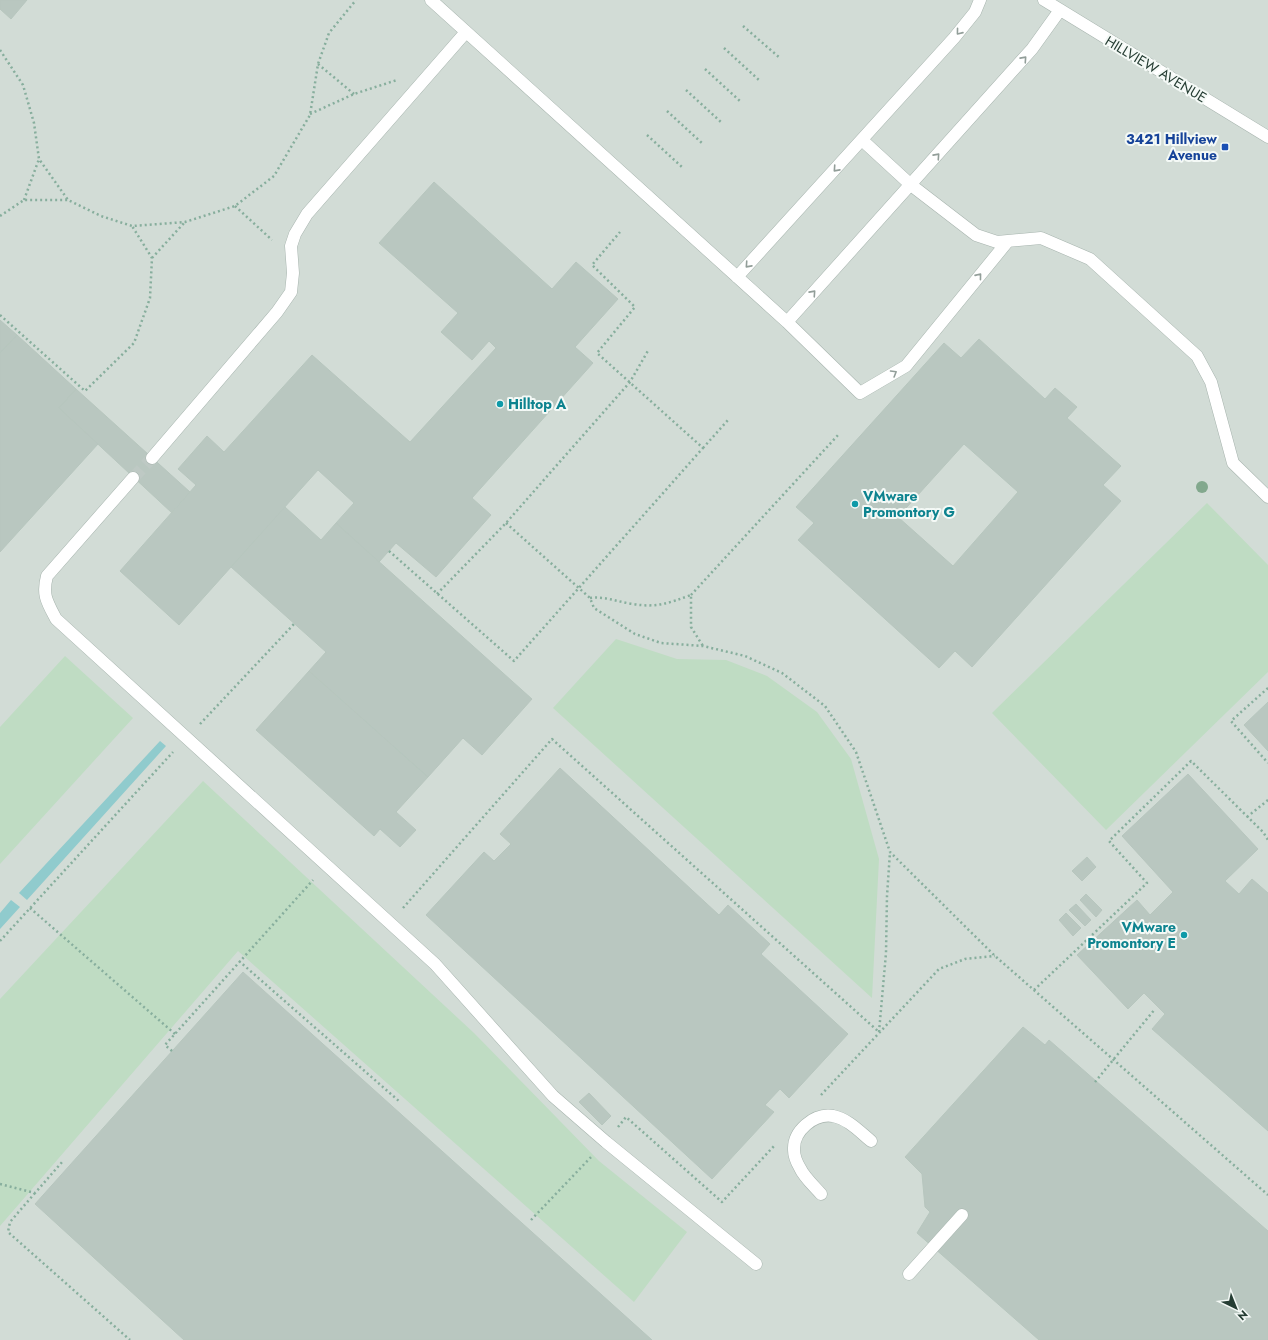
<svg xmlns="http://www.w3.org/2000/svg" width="1268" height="1340" font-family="Jost,sans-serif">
<rect width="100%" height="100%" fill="#e4ece8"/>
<!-- built -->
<path fill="#d2dcd6" d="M0 0H1268V1340H0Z"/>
<!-- green -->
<path fill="#bfdcc3" d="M1207 503 1268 565V672L1106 830 992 713Z
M616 639 677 659 726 660 767 676 817 712 851 759 879 859 872 998 553 708Z
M65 656 133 718 0 864V727Z
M203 781 474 1033 599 1161 687 1232 634 1302 238 951 0 1226V999Z"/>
<!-- water -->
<path fill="#90cbcd" d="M160 741 166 746 27 900 19 893Z
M11 900 20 907 0 929V913Z"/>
<!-- building -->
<path fill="#b9c7c0" stroke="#b7c6be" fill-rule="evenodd" d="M0 0H27L11 19 0 9Z
M434 182 552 289 576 262 618 299 575 347 593 363 472 498 491 515 436 577 396 543 379 562 336 523 354 503 318 470 179 625 120 571 196 485 178 469 207 436 224 452 312 355 410 442 496 348 489 341 472 360 441 332 458 313 379 243Z
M0 320 17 335 0 353Z
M17 335 76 389 59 408 98 444 0 552V353Z
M979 339 1045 399 1055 388 1077 407 1067 418 1121 466 1103 485 1121 501 972 667 955 651 939 668 798 540 814 523 796 507 944 343 961 358ZM964 444 1018 492 953 566 898 517Z
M76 389 190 492 172 513 59 408Z
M285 507 321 540 336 523 532 699 482 755 463 738 428 777 309 671 326 652 231 567Z
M309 671 428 777 396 812 416 830 400 847 380 829 374 836 256 730Z
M1268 702V751L1244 725Z
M560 768 719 915 728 905 770 944 761 954 848 1034 789 1098 780 1089 765 1105 774 1112 712 1179 426 915 484 852 494 861 511 844 500 834Z
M1188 774 1258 849 1225 881 1239 894 1252 879 1268 893V1131L1152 1029 1165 1014 1144 993 1128 1009 1077 955 1137 900 1150 915 1173 892 1122 836Z
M1087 857 1096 867 1082 881 1072 871Z
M1086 894 1102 910 1096 917 1080 900Z
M1076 904 1091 920 1085 926 1069 910Z
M1066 913 1081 928 1073 936 1059 920Z
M243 972 652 1340H184L35 1204Z
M1023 1027 1045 1045 1049 1040 1268 1231V1340H1039L917 1233 930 1212 925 1207 922 1174 905 1157Z
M589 1093 611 1116 602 1125 579 1102Z"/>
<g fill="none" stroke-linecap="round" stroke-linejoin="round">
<!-- minor-tunnel -->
<path stroke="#bec9c4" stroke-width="12" stroke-dasharray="12 6" stroke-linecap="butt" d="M133 478 152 458"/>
<!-- minor casing -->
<g stroke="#a7b4ae" stroke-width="13">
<path id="minor" d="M431 0 787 322 860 393 906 366 1008 241
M1044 0 1268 137
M862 140 911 185 976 235 997 242 1041 238 1090 259 1197 356 1211 382 1233 463 1268 497
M737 277 954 38 975 12 980 0
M787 322 1032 49 1060 10
M152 458 277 312 291 292 293 273 291 246 295 234 307 214 466 32
M133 478 47 576C42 595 47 602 56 619L435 964 553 1096 606 1142 756 1264
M821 1194C814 1186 804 1177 800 1168 797 1163 794 1156 794 1150 793 1131 814 1113 833 1116 848 1119 859 1131 871 1141
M909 1274 962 1215"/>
</g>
<!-- path -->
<path stroke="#87ae9d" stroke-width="2.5" stroke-dasharray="2 3" stroke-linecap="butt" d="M743 26 780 58
M724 48 760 81
M0 50 23 85 34 123 39 159 68 200 101 216 132 226 185 222 235 206 274 176 310 115 318 64 329 33 356 0
M318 64 354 94
M705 69 741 102
M686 90 722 123
M667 111 703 144
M310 114 354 94 397 80
M647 135 682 167
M24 200 39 159
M235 206 272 240
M0 216 24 200H68
M152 258 184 223
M0 315 85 391 134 343 150 298 152 258 132 226
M703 448 728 420
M506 523 590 598 594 608 635 634 661 643 703 646 745 656 782 673 825 706 856 752 890 852 995 956 1268 1195
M389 551 514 661 703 448 597 353 635 307 592 265 620 232
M437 594 506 523 630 382 649 349
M691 595 839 434
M590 598C605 596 618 602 633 604 656 608 669 603 691 595V627L703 646
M1268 688 1231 721 1268 763
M200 724 294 624
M1247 817 1268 800
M30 908 175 1034
M403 908 552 739 879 1032
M0 941 173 752
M239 961 400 1102
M1034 990 1147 883 1109 841 1191 761 1263 832 1268 840
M879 1032 886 953 887 896 890 852
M172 1051 165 1045 313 880
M1095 1082 1155 1009
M821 1095 939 969 965 959 995 956
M618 1127 626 1117 722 1202 774 1146
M0 1184 35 1193 63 1161
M35 1193 10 1222 8 1232 130 1340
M531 1220 592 1156"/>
<!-- minor -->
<use href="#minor" stroke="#fff" stroke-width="12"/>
</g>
<!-- trees -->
<circle fill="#82a88d" cx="1202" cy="487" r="6"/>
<!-- one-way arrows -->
<defs><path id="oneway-chevron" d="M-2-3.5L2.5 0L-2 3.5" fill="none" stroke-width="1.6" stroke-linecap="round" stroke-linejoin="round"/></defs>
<g stroke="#929e99">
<use href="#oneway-chevron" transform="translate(959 32) rotate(129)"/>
<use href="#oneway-chevron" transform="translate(1024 59) rotate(-48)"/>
<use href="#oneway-chevron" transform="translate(937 156) rotate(-48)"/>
<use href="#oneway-chevron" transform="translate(836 169) rotate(132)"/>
<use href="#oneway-chevron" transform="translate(748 265) rotate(132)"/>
<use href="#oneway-chevron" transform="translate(979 276) rotate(-51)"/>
<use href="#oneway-chevron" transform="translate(813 293) rotate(-48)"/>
<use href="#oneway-chevron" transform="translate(894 373) rotate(-31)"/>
</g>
<!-- markers -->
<rect fill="#1a4fb4" stroke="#f4f9f6" stroke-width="1.5" x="1221" y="143" width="8" height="8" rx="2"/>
<g fill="#0f9aa8" stroke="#f4f9f6" stroke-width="1.5">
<circle cx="500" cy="404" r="4"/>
<circle cx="855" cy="504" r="4"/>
<circle cx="1184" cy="935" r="4"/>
</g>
<g text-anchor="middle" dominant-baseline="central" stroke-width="4" stroke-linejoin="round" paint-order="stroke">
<!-- street labels -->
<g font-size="14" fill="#253d33" stroke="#f4f9f6">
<text transform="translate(1156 69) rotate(31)">HILLVIEW AVENUE</text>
</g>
<!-- transit labels -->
<g font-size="14" font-weight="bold" fill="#164399" stroke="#f4f9f6" text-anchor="end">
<text x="1217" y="139">3421 Hillview<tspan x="1217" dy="16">Avenue</tspan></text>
</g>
<!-- culture labels -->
<g font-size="14" font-weight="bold" fill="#0d838f" stroke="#f4f9f6" text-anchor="start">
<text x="508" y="404">Hilltop A</text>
<text x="863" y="496">VMware<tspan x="863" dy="16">Promontory G</tspan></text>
<text x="1176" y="927" text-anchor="end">VMware<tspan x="1176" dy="16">Promontory E</tspan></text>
</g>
</g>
<!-- north arrow -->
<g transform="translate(1236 1308) rotate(137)" stroke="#f4f9f6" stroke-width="3" paint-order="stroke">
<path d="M0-3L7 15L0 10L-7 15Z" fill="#253d33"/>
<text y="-6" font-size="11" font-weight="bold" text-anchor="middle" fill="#253d33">N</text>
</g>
</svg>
